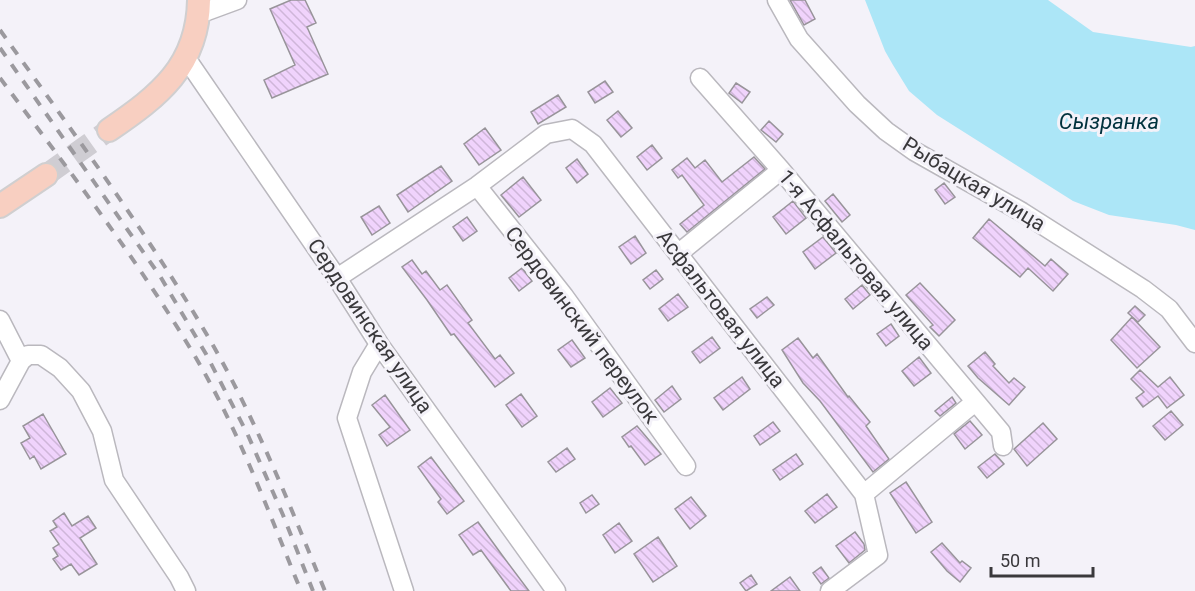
<svg xmlns="http://www.w3.org/2000/svg" width="1195" height="591" font-family="Roboto,sans-serif">
<defs>
<pattern id="building-back-hatch" width="6" height="6" patternUnits="userSpaceOnUse" patternTransform="scale(1.5)"><rect width="6" height="6" fill="#f0d3fc"/><path d="M-1 5l2 2M0 0l6 6M5-1l2 2" fill="none" stroke="#cfb6d9"/></pattern>
</defs>
<rect width="100%" height="100%" fill="#f4f2f9"/>
<!-- water -->
<path fill="#ace6f7" d="M865 0H1048L1093 32 1191 47 1195 46V230L1176 225 1109 215 1073 201 937 115 909 91 893 65 885 51Z"/>
<!-- building -->
<path fill="url(#building-back-hatch)" stroke="#98949a" stroke-width="1.5" d="M291 0H305L316 23 307 27 328 74 272 98 264 80 295 65 270 9Z
M790 0H805L815 19 804 25Z
M605 81 613 92 595 103 588 92Z
M736 83 750 92 742 103 729 93Z
M558 95 566 107 538 124 531 112Z
M618 111 632 128 621 137 607 120Z
M769 121 783 134 776 142 761 130Z
M485 128 501 150 479 165 464 144Z
M652 145 662 158 647 170 637 157Z
M754 157 765 169 687 232 680 224 704 205 682 175 678 178 672 170 687 158 695 168 705 160 722 182Z
M577 159 588 174 577 183 566 168Z
M441 166 452 181 408 212 397 195Z
M523 177 541 200 519 217 501 195Z
M944 183 955 197 945 204 935 190Z
M833 194 850 215 842 222 825 201Z
M793 201 806 218 786 234 773 217Z
M379 206 390 223 372 235 361 217Z
M467 217 477 231 463 241 453 227Z
M989 219 1045 266 1051 259 1068 274 1053 291 1028 268 1020 277 973 238Z
M635 236 646 253 631 264 619 247Z
M823 237 836 253 815 269 803 252Z
M412 260 422 274 426 271 440 290 447 285 472 320 468 323 495 359 500 355 514 373 495 387 454 334 451 335 427 300 402 267Z
M522 268 532 281 519 291 509 278Z
M656 270 663 279 650 289 643 280Z
M920 283 955 320 939 336 930 327 933 325 906 295Z
M862 285 870 295 853 309 845 299Z
M678 294 688 307 668 321 659 309Z
M767 297 774 305 757 318 750 309Z
M1135 306 1145 315 1138 322 1128 313Z
M1132 317 1160 347 1137 368 1111 340Z
M891 324 899 336 886 346 877 334Z
M712 337 720 348 700 363 692 352Z
M798 338 813 358 817 354 848 397 849 396 870 422 866 426 889 459 873 472 820 401 803 383 782 350Z
M572 340 585 358 571 367 558 350Z
M985 352 995 364 993 366 1009 383 1014 378 1025 387 1009 405 978 378 968 366Z
M919 357 931 373 914 386 902 371Z
M1140 370 1158 387 1170 377 1184 395 1167 408 1158 396 1143 407 1136 398 1144 392 1131 379Z
M742 377 750 389 723 410 714 398Z
M672 386 681 399 664 412 655 400Z
M610 388 622 403 603 417 592 402Z
M521 394 537 416 522 427 506 405Z
M385 395 410 430 387 446 379 435 390 427 372 405Z
M952 397 956 403 940 416 935 411Z
M1171 411 1183 425 1165 440 1153 426Z
M43 414 66 454 41 469 34 456 30 459 21 443 30 438 23 426Z
M970 421 982 435 965 449 954 434Z
M773 422 780 431 760 445 754 436Z
M1043 423 1057 439 1027 466 1014 449Z
M637 426 661 454 645 465 631 446 629 447 622 437Z
M567 448 575 459 556 472 548 462Z
M796 454 803 464 780 480 773 470Z
M995 454 1004 464 987 478 978 467Z
M431 457 464 501 447 514 438 502 441 499 418 467Z
M906 482 932 522 916 533 890 493Z
M827 494 837 507 815 523 805 511Z
M592 495 599 504 586 513 580 503Z
M691 497 706 516 690 529 675 509Z
M64 513 72 526 88 516 96 528 80 538 97 564 79 575 71 564 61 570 53 559 58 556 53 548 59 544 50 531 57 527 53 521Z
M478 522 502 555 529 591H511L481 550 473 555 459 535Z
M619 523 632 541 615 553 603 535Z
M855 532 864 544 865 550 849 563 836 546Z
M658 537 677 566 653 582 634 554Z
M942 543 960 563 962 561 971 568 960 582 947 571 931 552Z
M821 567 829 578 821 584 813 573Z
M751 575 757 584 746 591 740 583Z
M790 577 800 591H771Z"/>
<g fill="none" stroke-linecap="round" stroke-linejoin="round">
<!-- major-tunnel -->
<path stroke="#cfcdd3" stroke-width="22" stroke-dasharray="22 11" stroke-linecap="butt" d="M46 175 109 130"/>
<!-- minor casing -->
<g stroke="#bab8be" stroke-width="21">
<path id="minor" d="M777 0 799 39 857 104 886 131 914 151 1022 212 1143 289 1169 309 1195 343
M199 14 237 0
M186 58 337 278 379 344 556 591
M700 78 781 170 1001 432 1003 446
M477 186 564 296 686 466
M679 253 781 170
M337 278 477 186 546 134 572 129 593 144 864 494 878 555 830 591
M0 320 21 361
M379 344 362 372 347 418 404 591
M0 400 21 361 28 355H41L60 368 81 391 102 431 114 480 179 577 186 591
M864 494 975 402"/>
</g>
<!-- major casing -->
<g stroke="#d0cfd0" stroke-width="26">
<path id="major" d="M109 130C159 96 198 66 199 0
M0 206 46 175"/>
</g>
<!-- minor -->
<use href="#minor" stroke="#fff" stroke-width="18"/>
<!-- major -->
<use href="#major" stroke="#f8cfc1" stroke-width="22"/>
<!-- rail -->
<path stroke="#9b999e" stroke-width="4" stroke-dasharray="10 10" stroke-linecap="butt" d="M0 30C74 134 150 236 214 347 258 425 291 508 325 591
M0 48 160 276 206 354 247 433 283 515 313 591
M0 78C68 169 138 260 196 358 239 431 269 513 301 591"/>
</g>
<g text-anchor="middle" dominant-baseline="central" stroke-width="6" stroke-linejoin="round" paint-order="stroke">
<!-- street labels -->
<g font-size="21" fill="#3a393c" stroke="#f4f2f9">
<text transform="translate(974 184) rotate(31)">Рыбацкая улица</text>
<text transform="translate(856 260) rotate(50)">1-я Асфальтовая улица</text>
<text transform="translate(721 309) rotate(52)">Асфальтовая улица</text>
<text transform="translate(582 325) rotate(53)">Сердовинский переулок</text>
<text transform="translate(370 326) rotate(56)">Сердовинская улица</text>
</g>
<!-- water labels -->
<g font-size="22" font-style="italic" fill="#00313d" stroke="#f4f2f9">
<text x="1109" y="121">Сызранка</text>
</g>
</g>
<!-- scale -->
<path d="M991 567v9h102v-9" fill="none" stroke="#3a393c" stroke-width="3"/>
<text x="1000" y="567" font-size="18" fill="#3a393c" stroke="#f4f2f9" stroke-width="4.5" paint-order="stroke">50 m</text>
</svg>
